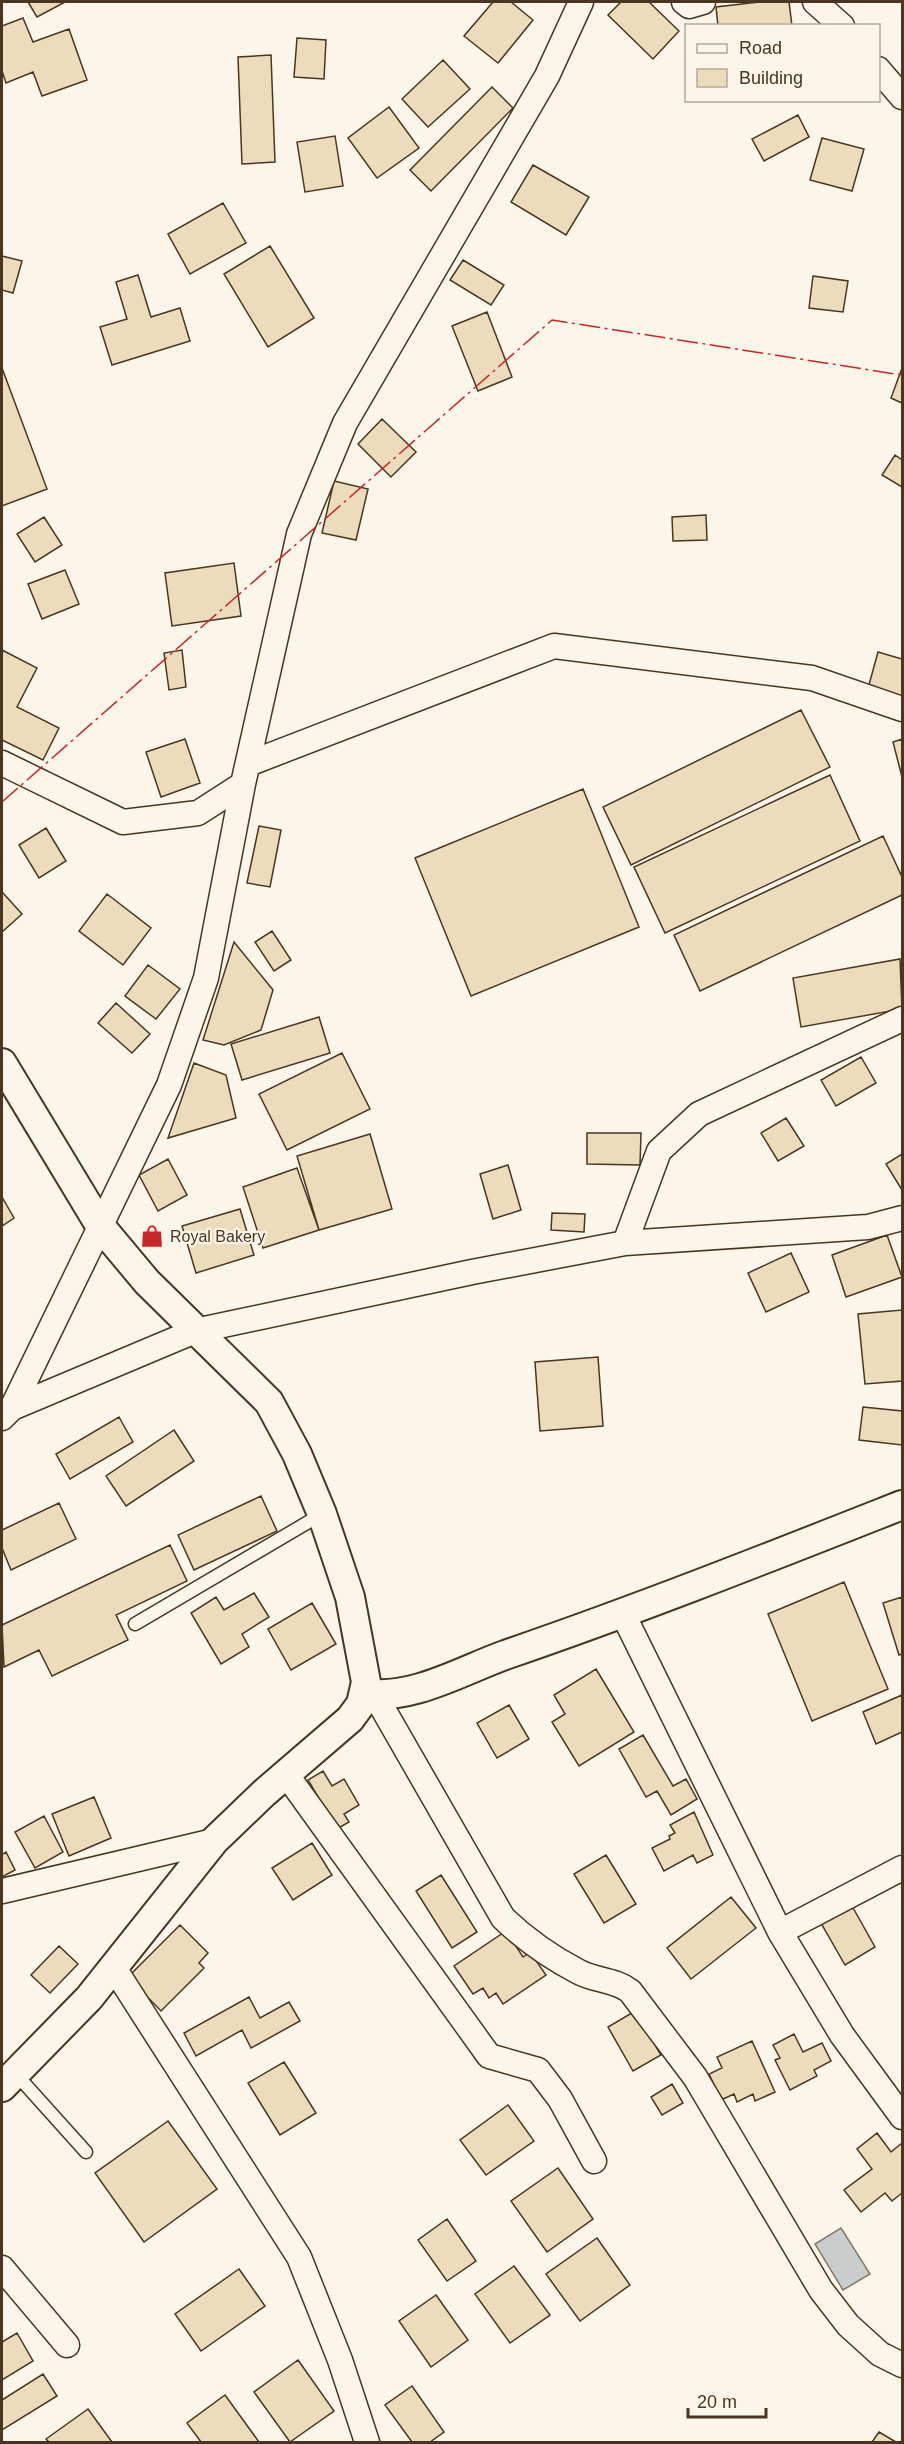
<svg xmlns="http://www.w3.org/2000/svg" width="904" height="2444" font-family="Arial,sans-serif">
<rect width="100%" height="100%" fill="#fbf6e9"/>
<!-- water -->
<path fill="#c9cecd" stroke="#887966" stroke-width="1.5" d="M841 2228 870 2274 843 2290 815 2244Z"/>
<!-- building -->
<path fill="#ecdcbc" stroke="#4a3520" stroke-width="1.5" d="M28 2H65L37 17Z
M493 2H511L533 20 498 63 464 36Z
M621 2H649L679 31 653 59 608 15Z
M759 2H789L792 26H718L716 7Z
M23 18 33 42 69 29 87 80 42 96 33 72 6 83 2 71V26Z
M297 38 326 40 324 79 294 77Z
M271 55 275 162 242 164 238 57Z
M443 60 470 89 428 127 402 99Z
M492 87 513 108 431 191 410 170Z
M389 107 419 148 377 178 348 138Z
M798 115 809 137 764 161 752 139Z
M335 136 343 186 305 192 297 142Z
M822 138 864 149 852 191 810 180Z
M533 165 589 197 566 235 511 202Z
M223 203 246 243 190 274 168 234Z
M270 246 314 318 268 347 224 274Z
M2 256 22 261 13 293 2 290Z
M463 260 504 285 491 305 450 280Z
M138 275 151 317 180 308 190 341 112 365 100 327 127 319 116 282Z
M813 276 848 281 843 312 809 308Z
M487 312 512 377 478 391 452 326Z
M2 368 47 489 2 506Z
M902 368V403L891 398Z
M382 419 416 452 391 477 358 444Z
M895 455 902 460V487L882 475Z
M334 481 368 489 356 540 322 533Z
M706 515 707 540 673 541 672 517Z
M44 517 62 545 35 562 17 534Z
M234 563 241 616 172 626 165 573Z
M65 570 79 604 42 619 28 584Z
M2 650 37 668 17 707 59 728 43 760 2 740Z
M182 650 186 687 169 690 164 653Z
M878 652 902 659V702L867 692Z
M801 710 830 767 631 865 603 807Z
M185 739 200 783 161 797 146 752Z
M902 739V777L893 742Z
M830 775 860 841 665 933 634 867Z
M583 789 639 927 471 996 415 858Z
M259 826 281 830 270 887 247 883Z
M46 828 66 861 39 878 19 845Z
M883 836 902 877V895L700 991 674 935Z
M3 893 22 914 2 932V894Z
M107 894 151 928 123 965 79 931Z
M272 931 291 960 274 971 255 942Z
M234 942 273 990 261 1030 224 1045 203 1040Z
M900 959 902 1009 801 1027 793 978Z
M148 965 180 989 156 1019 125 996Z
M116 1003 150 1034 132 1053 98 1023Z
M319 1017 330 1053 242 1080 231 1044Z
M342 1053 370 1109 287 1150 259 1094Z
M861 1057 876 1083 836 1106 821 1080Z
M194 1063 226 1075 236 1118 168 1138Z
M786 1118 804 1146 778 1161 761 1133Z
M587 1133H641L640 1165 587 1164Z
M370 1134 392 1209 319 1230 297 1156Z
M902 1154V1190L886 1164Z
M168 1159 187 1195 158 1211 139 1175Z
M508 1165 521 1210 493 1219 480 1174Z
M297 1168 319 1230 263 1248 243 1187Z
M2 1197 14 1218 2 1226Z
M240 1209 254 1255 196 1273 182 1226Z
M552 1213 585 1214 584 1232 551 1230Z
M887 1235 902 1277 846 1297 832 1255Z
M791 1253 809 1292 766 1312 748 1273Z
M902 1310V1381L865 1384 858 1314Z
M598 1357 603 1426 540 1431 535 1362Z
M863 1407 902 1411V1445L859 1440Z
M119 1417 133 1442 70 1479 56 1454Z
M174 1430 194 1461 126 1506 106 1476Z
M261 1496 277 1531 194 1570 178 1535Z
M59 1503 76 1539 11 1570 2 1548V1530Z
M170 1545 187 1581 116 1615 128 1640 52 1676 39 1650 4 1667 2 1625Z
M844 1582 888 1689 812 1721 768 1614Z
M254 1593 269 1617 242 1634 249 1647 221 1664 191 1613 216 1597 224 1610Z
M902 1597V1654L899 1655 883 1603Z
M312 1603 336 1644 291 1670 268 1629Z
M596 1669 634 1732 579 1766 552 1722 565 1714 554 1695Z
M902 1695V1732L876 1744 863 1712Z
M509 1705 529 1739 497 1758 477 1723Z
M643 1735 673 1786 686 1779 697 1799 671 1815 657 1791 646 1797 619 1749Z
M323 1771 332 1786 344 1779 359 1805 344 1814 349 1822 337 1829 308 1780Z
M94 1797 111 1838 69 1856 52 1814Z
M694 1812 713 1855 697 1863 693 1855 664 1871 652 1848 670 1839 669 1836 675 1833 670 1825Z
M44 1816 63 1852 35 1868 15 1832Z
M312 1843 332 1875 293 1900 272 1868Z
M6 1852 15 1870 2 1877V1855Z
M606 1855 636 1904 604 1923 574 1874Z
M441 1875 477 1932 452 1948 416 1891Z
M731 1897 756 1928 691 1979 667 1948Z
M852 1906 875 1947 845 1965 821 1923Z
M180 1925 208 1953 199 1963 204 1968 161 2011 128 1977Z
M506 1931 523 1957 530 1952 546 1975 503 2004 496 1993 489 1998 483 1988 473 1994 454 1966Z
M59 1946 78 1964 50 1993 31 1975Z
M249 1997 260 2018 289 2002 300 2021 251 2048 242 2030 196 2056 184 2033Z
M635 2011 661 2055 633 2071 608 2027Z
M794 2034 803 2052 822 2043 831 2061 814 2070 817 2076 790 2090 775 2060 780 2058 773 2045Z
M752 2041 775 2092 755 2101 753 2094 737 2102 734 2094 721 2100 709 2074 722 2068 717 2057Z
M284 2062 316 2113 280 2135 248 2083Z
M672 2084 683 2103 662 2115 651 2097Z
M508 2105 534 2141 486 2175 460 2140Z
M168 2121 217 2189 144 2242 95 2173Z
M877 2133 891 2152 902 2143V2193L892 2201 885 2193 861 2212 844 2190 872 2169 857 2149Z
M558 2168 593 2219 547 2252 511 2201Z
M447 2219 476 2261 447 2281 418 2240Z
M597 2238 630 2285 580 2321 546 2274Z
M514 2266 550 2315 510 2343 475 2294Z
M239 2269 265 2306 201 2351 175 2314Z
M436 2295 468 2340 431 2367 399 2321Z
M17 2333 33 2361 2 2380V2342Z
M298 2360 334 2411 290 2442 254 2392Z
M43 2374 57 2396 2 2430V2400Z
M412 2386 444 2432 430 2442H412L385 2405Z
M225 2395 259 2442H201L187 2423Z
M88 2409 112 2442H49L46 2439Z
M879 2432 896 2442H872Z"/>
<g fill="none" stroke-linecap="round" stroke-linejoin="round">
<!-- service casing -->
<g stroke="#4a3520" stroke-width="15">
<path id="service" d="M135 1624 322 1514
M15 2073 86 2152"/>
</g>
<!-- minor casing -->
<g stroke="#4a3520" stroke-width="27">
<path id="minor" d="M684 2 689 6 703 2
M815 2 842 26
M878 69 902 97
M2 763 123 822 198 813 243 784 299 534 345 423 547 76 581 2
M248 764 554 646 812 678 902 709
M625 1243 659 1151 699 1114 902 1019
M12 1408 169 1085 206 978 243 784
M2 1418 12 1408 195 1331 472 1272 625 1243 868 1227 902 1218
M623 1614 780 1932 842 2035 902 2117
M375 1695 503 1918C525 1939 552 1958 579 1972 596 1981 614 1979 630 1991L695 2077 821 2290 848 2325 880 2354 902 2365
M286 1774 489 2056 538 2070 560 2099 594 2161
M2 1891 214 1841
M780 1932 902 1868
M114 1968 299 2257 340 2360 367 2442
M2 2268 67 2345"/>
</g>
<!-- tertiary casing -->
<g stroke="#4a3520" stroke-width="32">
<path id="tertiary" d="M2 1063 101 1227 147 1282 269 1402 297 1454 322 1514 350 1597 366 1682 361 1704 350 1719 264 1793 214 1841 89 1998 2 2087
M365 1693C411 1701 463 1670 505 1655 639 1609 770 1557 902 1505"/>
</g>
<!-- service -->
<use href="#service" stroke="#fbf6e9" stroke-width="12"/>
<!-- minor -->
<use href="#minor" stroke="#fbf6e9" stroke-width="24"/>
<!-- tertiary -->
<use href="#tertiary" stroke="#fbf6e9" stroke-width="28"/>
<!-- power -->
<path stroke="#c62828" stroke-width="1.5" stroke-dasharray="21 4.5 3 4.5" stroke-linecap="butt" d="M2 802 552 320 902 375"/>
</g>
<!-- icons -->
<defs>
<g id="shop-bare" transform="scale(1.8)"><path d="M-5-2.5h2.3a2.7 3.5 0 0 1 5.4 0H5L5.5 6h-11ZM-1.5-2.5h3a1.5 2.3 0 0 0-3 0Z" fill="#c62828" stroke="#fbf6e9" stroke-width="2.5" paint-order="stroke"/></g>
</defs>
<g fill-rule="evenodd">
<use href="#shop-bare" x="152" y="1236"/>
</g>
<g text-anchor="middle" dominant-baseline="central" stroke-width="4.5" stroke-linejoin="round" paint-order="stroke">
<!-- poi labels -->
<g font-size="16" fill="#4a3520" stroke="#fbf6e9" text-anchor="start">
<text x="170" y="1236">Royal Bakery</text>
</g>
</g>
<!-- border -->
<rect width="904" height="2444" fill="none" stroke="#4a3520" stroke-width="6"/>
<!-- legend -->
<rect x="685" y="24" width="195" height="78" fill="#fbf6e9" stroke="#b4a999" stroke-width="1.5"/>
<rect x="697" y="44" width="30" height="9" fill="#fbf6e9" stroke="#b4a999" stroke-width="1.5"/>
<text x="739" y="54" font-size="18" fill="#4a3520">Road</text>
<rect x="697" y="69" width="30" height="18" fill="#ecdcbc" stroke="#b4a999" stroke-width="1.5"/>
<text x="739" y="84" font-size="18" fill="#4a3520">Building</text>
<!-- scale -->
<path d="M688 2408v9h78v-9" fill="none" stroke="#4a3520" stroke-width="3"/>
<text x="697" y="2408" font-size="18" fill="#4a3520" stroke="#fbf6e9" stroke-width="4.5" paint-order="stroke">20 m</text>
</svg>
